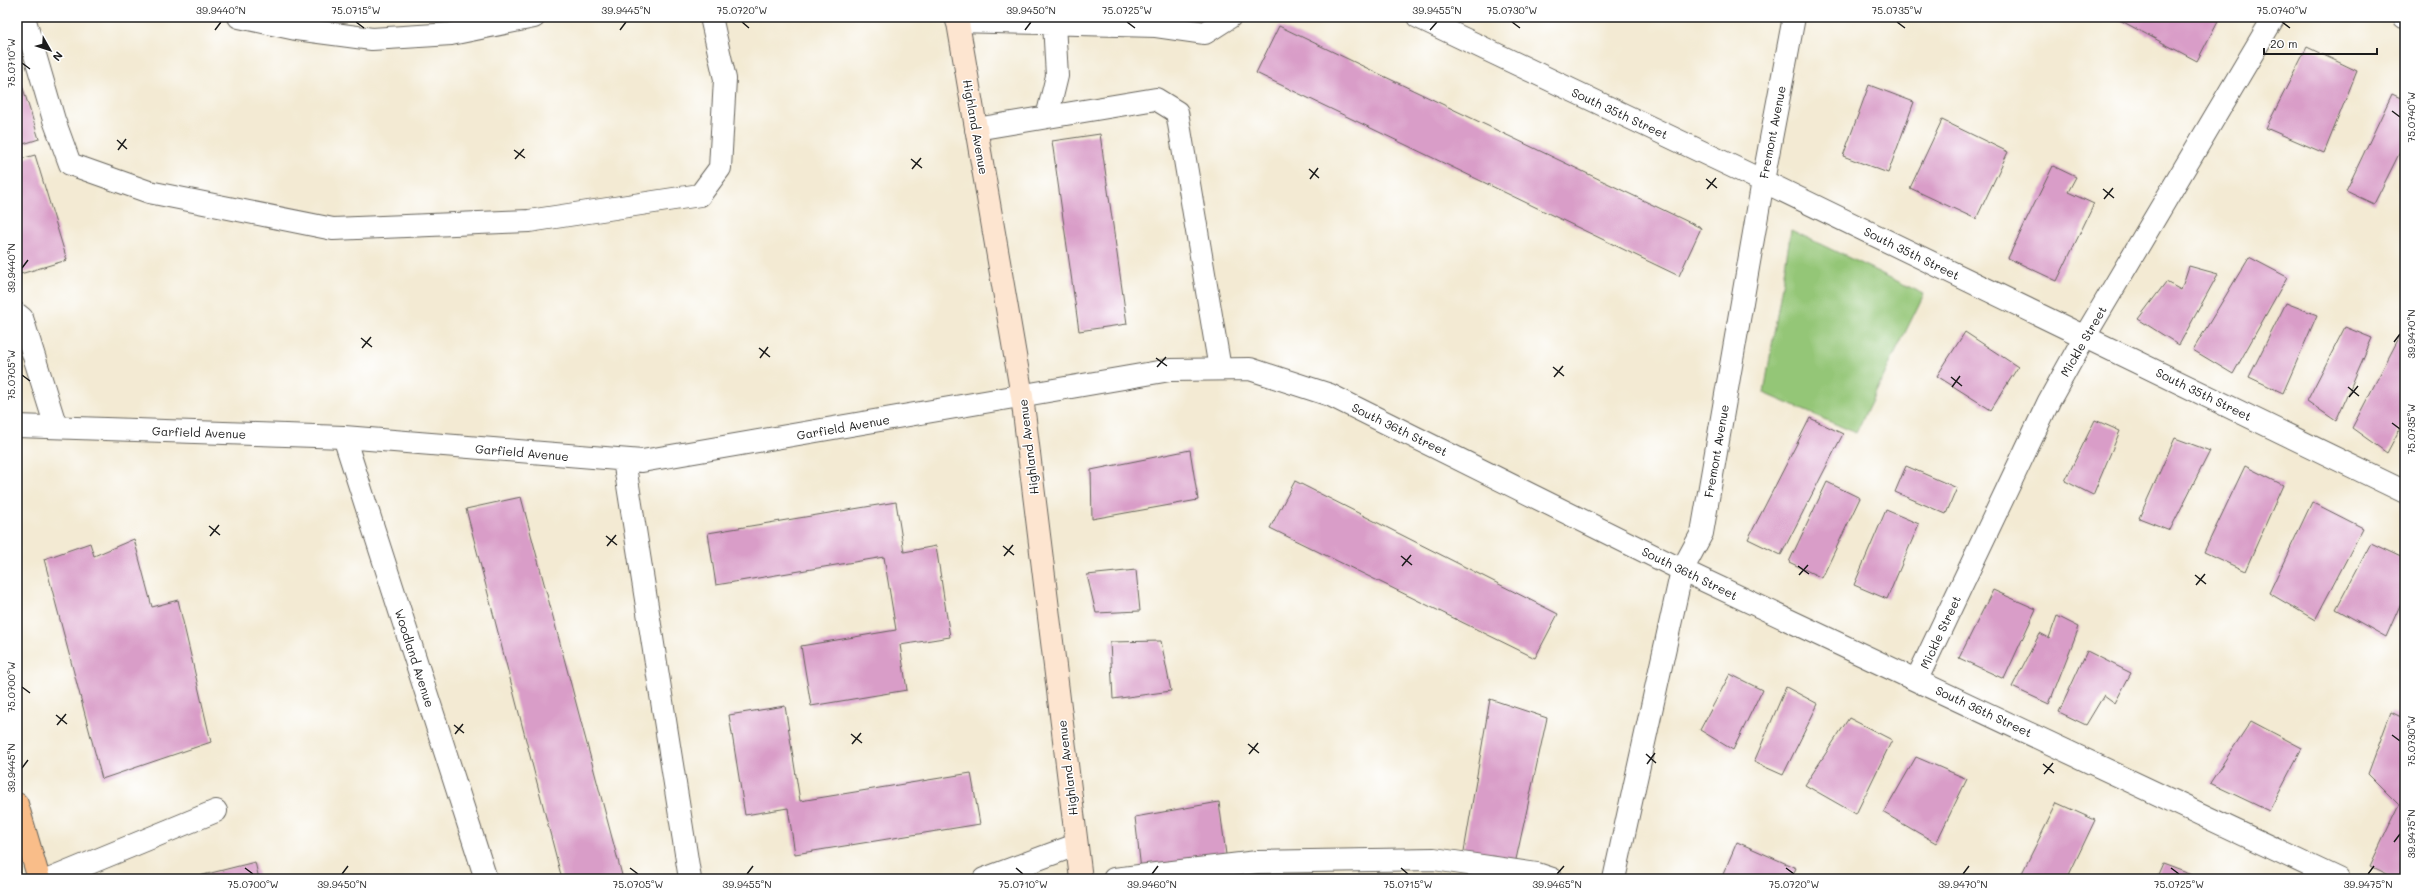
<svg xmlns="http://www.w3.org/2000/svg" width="2422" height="896" font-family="Mali,sans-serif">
<rect width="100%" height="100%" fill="#fff"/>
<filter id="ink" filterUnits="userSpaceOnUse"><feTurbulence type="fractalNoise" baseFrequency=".025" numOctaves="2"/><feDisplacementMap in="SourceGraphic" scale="8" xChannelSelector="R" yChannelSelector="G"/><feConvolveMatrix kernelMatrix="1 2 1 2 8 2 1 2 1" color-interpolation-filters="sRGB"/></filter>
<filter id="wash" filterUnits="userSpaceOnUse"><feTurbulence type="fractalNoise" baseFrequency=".012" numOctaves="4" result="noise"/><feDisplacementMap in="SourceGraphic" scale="16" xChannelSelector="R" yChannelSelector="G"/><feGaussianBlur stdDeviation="0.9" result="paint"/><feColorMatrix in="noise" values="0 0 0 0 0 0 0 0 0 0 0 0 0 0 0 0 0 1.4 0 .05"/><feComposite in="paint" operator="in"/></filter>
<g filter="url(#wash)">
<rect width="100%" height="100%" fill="#f3ead3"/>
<!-- green -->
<path fill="#94c677" stroke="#58714a" d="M1791 230 1924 294 1856 433 1764 393Z"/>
<g id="blocks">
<!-- building -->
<path fill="#d99dc8" d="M2114 17H2220L2197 61Z
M1279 26 1701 228 1679 276 1256 73Z
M2307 47 2357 71 2324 153 2266 128Z
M17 69 39 139 17 146Z
M1869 85 1914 102 1888 173 1843 156Z
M2392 94 2405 100V142L2374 204 2346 191Z
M1942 120 2008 152 1976 219 1910 188Z
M1100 134 1127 324 1079 331 1052 141Z
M35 155 67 260 17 275V160Z
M2053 166 2076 177 2068 192 2094 204 2057 281 2008 258Z
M2249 257 2287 277 2233 374 2193 350Z
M2189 266 2218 274 2179 345 2138 319 2166 282 2181 290Z
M2286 303 2317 315 2283 393 2249 377Z
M2345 327 2372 338 2336 421 2307 401Z
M1965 332 2018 367 1991 410 1937 376Z
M2401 334 2405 335V419L2387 453 2352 428Z
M1810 418 1843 434 1781 555 1748 539Z
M2095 420 2120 431 2093 495 2065 481Z
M2175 438 2210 451 2170 530 2139 518Z
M1190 450 1198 500 1092 519 1091 470Z
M1906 466 1957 488 1946 514 1895 492Z
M2245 466 2283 485 2245 571 2204 552Z
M1295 481 1558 614 1535 658 1270 528Z
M1827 482 1860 498 1822 578 1789 562Z
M521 497 623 879H562L466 509Z
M896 502 904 552 936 546 950 637 900 645 907 690 811 706 801 646 896 630 884 557 716 585 708 533Z
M2312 502 2363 528 2315 620 2269 593Z
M1886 510 1919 524 1887 599 1854 585Z
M134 539 152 607 178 600 211 742 102 779 44 559 90 543 94 556Z
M2371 543 2405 559V594L2386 637 2336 609Z
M1136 570 1140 611 1096 613 1087 575Z
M1993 590 2036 609 2004 679 1959 658Z
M2057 616 2079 627 2049 704 2012 687 2040 633 2049 638Z
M1161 641 1171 691 1113 699 1110 642Z
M2087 651 2131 673 2115 703 2104 695 2086 725 2059 712Z
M1730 674 1762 690 1733 750 1700 730Z
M1786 687 1818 704 1783 775 1754 762Z
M1490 699 1547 718 1515 864 1463 857Z
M785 706 800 801 971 773 980 824 795 854 788 808 745 815 729 715Z
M2391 712 2405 719V879H2396L2370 866 2399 805 2368 774Z
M1849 718 1892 740 1856 814 1805 785Z
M2251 721 2302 748 2269 811 2210 783Z
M1916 757 1967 779 1936 843 1884 813Z
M1219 802 1227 862 1141 870 1135 817Z
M2057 803 2095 820 2067 879H2019Z
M1737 842 1796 868 1791 879H1721Z
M255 862 259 879H191V878Z
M2163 863 2195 875 2193 879H2156Z"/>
</g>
</g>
<g filter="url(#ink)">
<use href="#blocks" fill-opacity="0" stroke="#67645c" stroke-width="1"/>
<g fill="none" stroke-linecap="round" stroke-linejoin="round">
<!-- lane casing -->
<g stroke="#67645c" stroke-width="24">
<path id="lane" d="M24 17 54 120 70 164 149 192 333 229 529 221 700 195 720 168 725 79 711 17
M957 21 1156 26 1205 33 1230 17
M1047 117 1057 76 1054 23
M976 129 1156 99 1177 112 1220 369
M17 314 22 318 56 427
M51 879 216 811
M1114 879 1257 862 1434 859 1537 874 1552 879"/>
</g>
<!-- street casing -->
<g stroke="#67645c" stroke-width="24">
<path id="street" d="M239 17 296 29 372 39 451 34 534 17
M1418 17 1763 181 2405 492
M2404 17H2405
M17 426 344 437 642 461 1170 370 1250 369 1330 395 1682 570 2338 879
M344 437 486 879
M624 460 690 879
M1917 679 2049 401 2085 336 2274 17
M984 879 1076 845
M1614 879 1682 570 1702 533 1763 181 1794 17"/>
</g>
<!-- secondary casing -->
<g stroke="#67645c" stroke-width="24">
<path id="secondary" d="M957 17 1022 396 1081 879"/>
</g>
<!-- highway casing -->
<g stroke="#67645c" stroke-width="24">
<path id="highway" d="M17 804 39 879"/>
</g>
<!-- lane -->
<use href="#lane" stroke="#fff" stroke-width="22"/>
<!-- street -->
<use href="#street" stroke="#fff" stroke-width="22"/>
<!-- secondary -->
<use href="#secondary" stroke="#fde5d0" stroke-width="22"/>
<!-- highway -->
<use href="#highway" stroke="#f9bd89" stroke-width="22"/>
</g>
</g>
<!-- ticks -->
<path fill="none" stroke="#1c1c1c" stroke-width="1.5" d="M356 22 364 28M742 22 749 28M1127 22 1135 28M1512 22 1520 28M1897 22 1905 28M2282 22 2290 28M215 30 221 22M620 30 626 22M1025 30 1031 22M1430 30 1437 22M22 63 30 69M2392 111 2400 117M117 140 127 149M118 150 126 139M514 150 525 158M515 159 524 149M911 159 922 168M912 169 921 158M1309 169 1319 178M1310 179 1318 168M1706 179 1717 188M1707 189 1716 178M2103 189 2114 198M2104 199 2113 188M22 268 28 260M361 338 372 347M2394 342 2400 334M362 348 371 337M759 348 770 357M760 358 768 347M1156 358 1167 366M1157 367 1166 357M1553 367 1564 376M22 375 30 381M1554 377 1563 366M1951 377 1962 386M1952 387 1960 376M2348 387 2359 396M2349 397 2358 386M2392 423 2400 429M209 526 220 535M210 536 219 525M606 536 617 545M607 546 616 535M1003 546 1014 555M1004 556 1013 545M1401 556 1412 565M1402 566 1411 555M1798 566 1809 574M1799 575 1808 565M2195 575 2206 584M2196 585 2205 574M22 687 30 693M56 715 67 724M57 725 66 714M454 725 464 733M455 734 463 724M851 734 862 743M2392 735 2400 741M852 744 861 733M1248 744 1259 753M1249 754 1258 743M1646 754 1656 763M1647 764 1655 753M2043 764 2054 773M22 768 28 760M2044 774 2053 763M2394 842 2400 834M245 868 253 874M630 868 638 874M1016 868 1023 874M1401 868 1408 874M1786 868 1794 874M2171 868 2179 874M342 874 348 866M747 874 753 866M1152 874 1158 866M1557 874 1564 866M1963 874 1969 866M2368 874 2374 866"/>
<g text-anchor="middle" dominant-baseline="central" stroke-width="3" stroke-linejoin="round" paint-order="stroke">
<!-- street labels -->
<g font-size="12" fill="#1c1c1c" stroke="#fff">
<text transform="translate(1620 113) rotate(25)">South 35th Street</text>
<text transform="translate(976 127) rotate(80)">Highland Avenue</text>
<text transform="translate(1772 132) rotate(-79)">Fremont Avenue</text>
<text transform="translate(1912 253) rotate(26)">South 35th Street</text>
<text transform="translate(2083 341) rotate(-60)">Mickle Street</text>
<text transform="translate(2204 394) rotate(26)">South 35th Street</text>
<text transform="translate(843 427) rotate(-10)">Garfield Avenue</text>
<text transform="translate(1400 429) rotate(26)">South 36th Street</text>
<text transform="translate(199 432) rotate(2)">Garfield Avenue</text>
<text transform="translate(1028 447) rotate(-97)">Highland Avenue</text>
<text transform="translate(1716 451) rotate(-80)">Fremont Avenue</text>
<text transform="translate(522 452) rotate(5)">Garfield Avenue</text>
<text transform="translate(1690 573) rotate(26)">South 36th Street</text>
<text transform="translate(1940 632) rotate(-65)">Mickle Street</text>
<text transform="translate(415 658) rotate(72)">Woodland Avenue</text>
<text transform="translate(1984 711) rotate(25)">South 36th Street</text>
<text transform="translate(1067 768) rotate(-97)">Highland Avenue</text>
</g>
</g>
<!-- margin -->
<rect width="2422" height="896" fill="none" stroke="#fff" stroke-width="44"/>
<!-- north arrow -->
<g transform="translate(50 50) rotate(129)" stroke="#ffffff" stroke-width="3" paint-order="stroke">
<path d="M0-3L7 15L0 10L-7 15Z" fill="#1c1c1c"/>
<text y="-6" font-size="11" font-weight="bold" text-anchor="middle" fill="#1c1c1c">N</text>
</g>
<!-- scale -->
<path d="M2264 48v6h113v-6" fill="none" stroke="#1c1c1c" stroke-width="2"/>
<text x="2270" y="48" font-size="12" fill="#1c1c1c" stroke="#ffffff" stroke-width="3" paint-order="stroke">20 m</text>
<rect x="22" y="22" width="2378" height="852" fill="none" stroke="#1c1c1c" stroke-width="1.5"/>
<g font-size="10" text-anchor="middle" fill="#1c1c1c">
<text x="221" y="14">39.9440°N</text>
<text x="356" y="14">75.0715°W</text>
<text x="626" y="14">39.9445°N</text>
<text x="742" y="14">75.0720°W</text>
<text x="1031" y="14">39.9450°N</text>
<text x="1127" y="14">75.0725°W</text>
<text x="1437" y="14">39.9455°N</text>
<text x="1512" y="14">75.0730°W</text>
<text x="1897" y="14">75.0735°W</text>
<text x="2282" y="14">75.0740°W</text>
<text transform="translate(11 63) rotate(-90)" y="4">75.0710°W</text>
<text transform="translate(2411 117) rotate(-90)" y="4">75.0740°W</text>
<text transform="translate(11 268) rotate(-90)" y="4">39.9440°N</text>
<text transform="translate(2411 334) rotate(-90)" y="4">39.9470°N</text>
<text transform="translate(11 375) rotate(-90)" y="4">75.0705°W</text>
<text transform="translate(2411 429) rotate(-90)" y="4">75.0735°W</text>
<text transform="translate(11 687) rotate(-90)" y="4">75.0700°W</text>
<text transform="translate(2411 741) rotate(-90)" y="4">75.0730°W</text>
<text transform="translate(11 768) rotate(-90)" y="4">39.9445°N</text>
<text transform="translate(2411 834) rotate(-90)" y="4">39.9475°N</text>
<text x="253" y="888">75.0700°W</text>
<text x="342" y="888">39.9450°N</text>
<text x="638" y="888">75.0705°W</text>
<text x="747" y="888">39.9455°N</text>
<text x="1023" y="888">75.0710°W</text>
<text x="1152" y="888">39.9460°N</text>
<text x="1408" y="888">75.0715°W</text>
<text x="1557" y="888">39.9465°N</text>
<text x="1794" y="888">75.0720°W</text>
<text x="1963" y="888">39.9470°N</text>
<text x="2179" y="888">75.0725°W</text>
<text x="2368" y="888">39.9475°N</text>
</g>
</svg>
